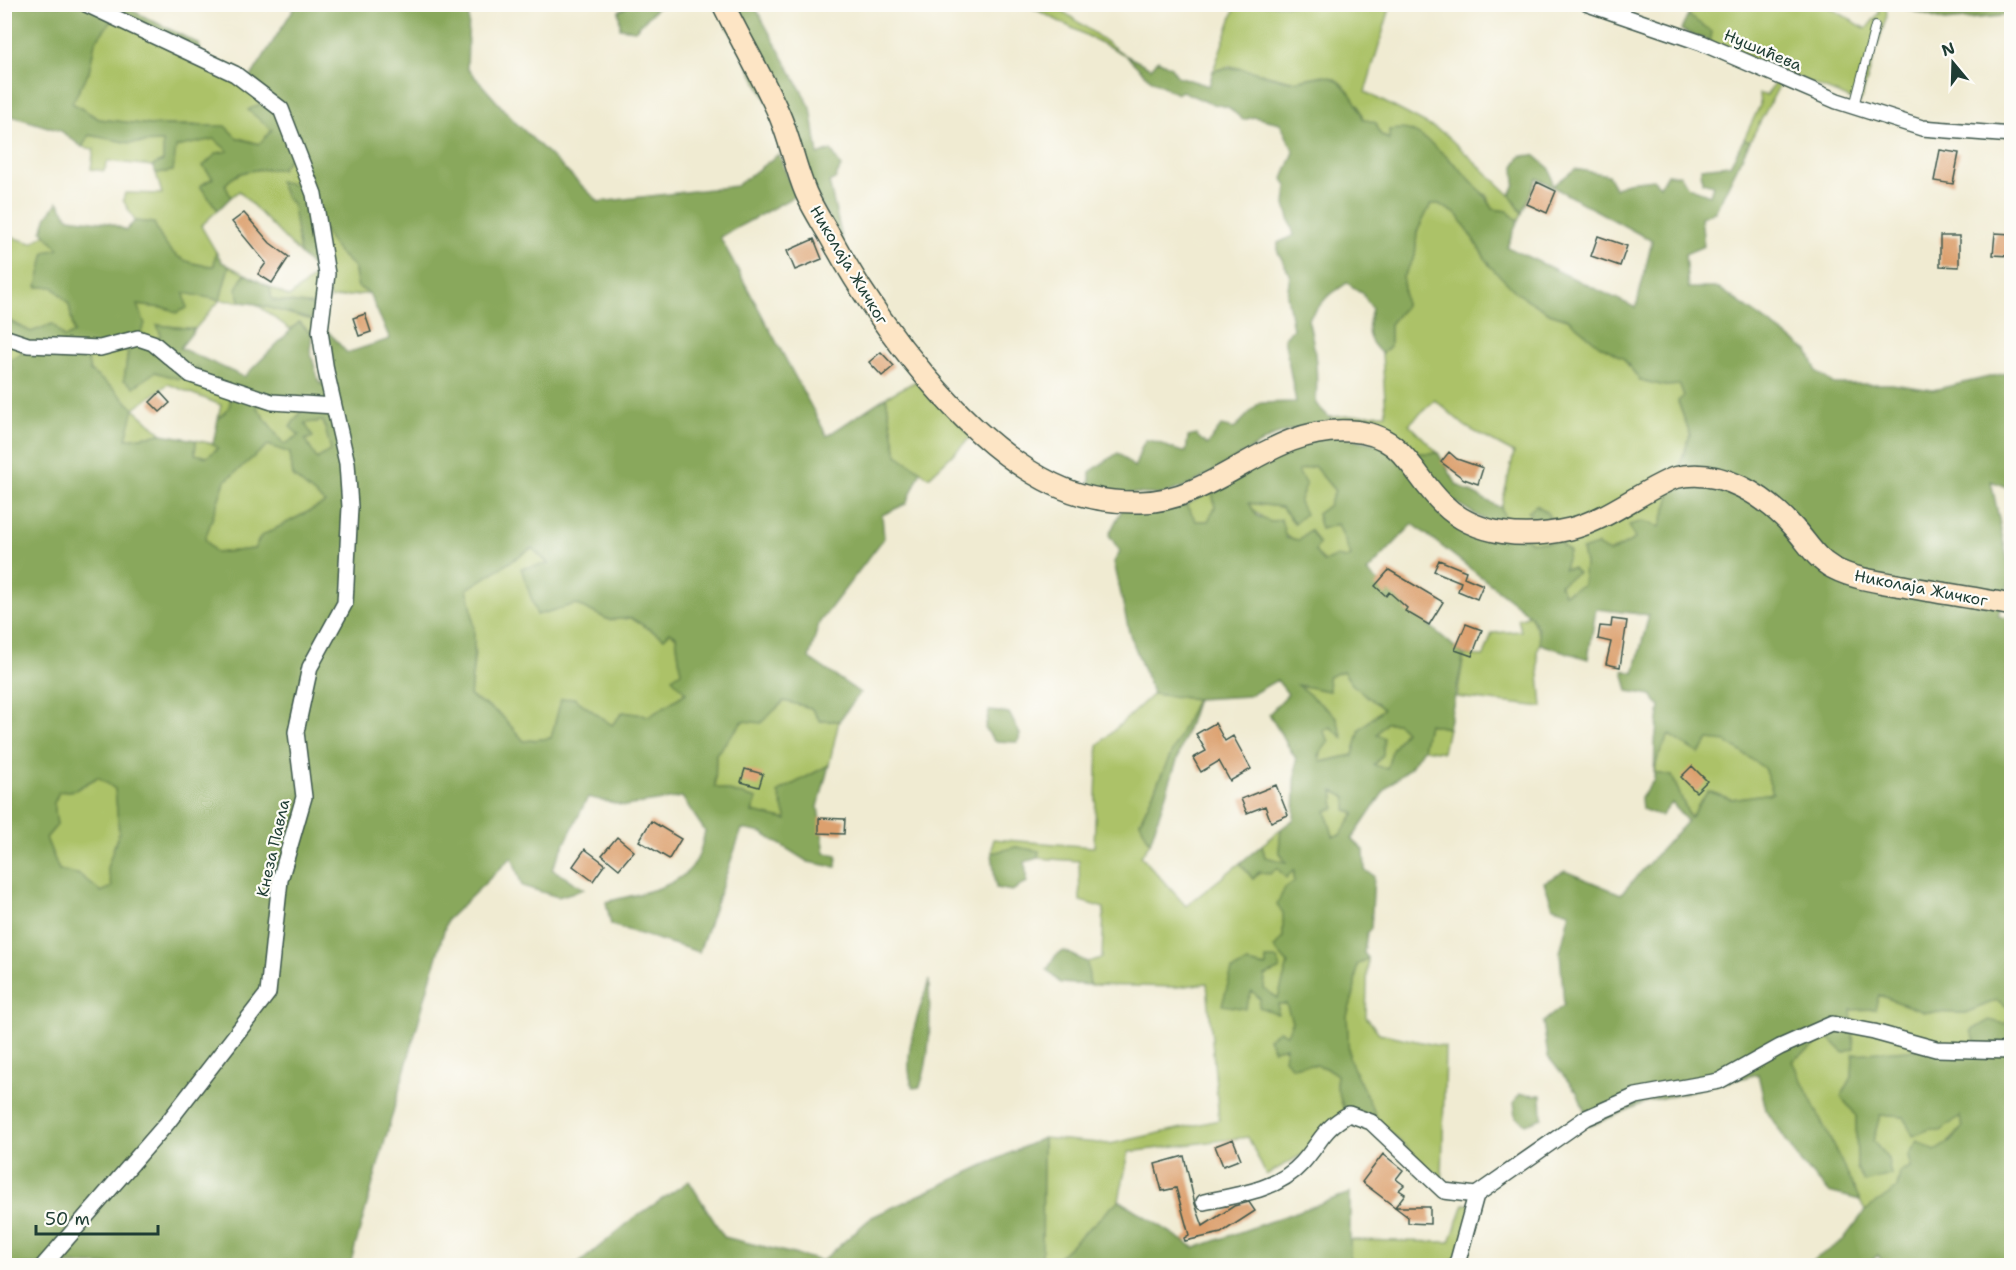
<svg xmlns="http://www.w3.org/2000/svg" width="2016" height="1270" font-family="'Shantell Sans',sans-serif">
<rect width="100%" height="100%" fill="#fdfcf7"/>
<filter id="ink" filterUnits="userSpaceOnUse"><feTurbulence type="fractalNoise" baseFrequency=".0167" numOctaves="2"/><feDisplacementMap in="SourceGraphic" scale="12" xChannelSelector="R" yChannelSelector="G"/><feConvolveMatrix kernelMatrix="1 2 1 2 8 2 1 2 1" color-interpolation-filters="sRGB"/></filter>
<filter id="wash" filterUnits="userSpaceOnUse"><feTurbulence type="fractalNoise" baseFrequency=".008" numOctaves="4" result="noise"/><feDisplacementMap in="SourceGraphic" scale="24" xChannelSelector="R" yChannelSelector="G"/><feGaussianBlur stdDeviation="1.35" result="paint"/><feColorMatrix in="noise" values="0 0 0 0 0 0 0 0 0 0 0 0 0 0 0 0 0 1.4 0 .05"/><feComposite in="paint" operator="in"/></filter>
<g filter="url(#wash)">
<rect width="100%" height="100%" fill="#f0ebd2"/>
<!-- green -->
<path fill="#acc267" stroke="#66804e" stroke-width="1.5" d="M1027 5H1054L1125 55Z
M1236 5H1391L1365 92 1444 133 1510 195 1522 213 1518 221 1507 211 1493 209 1486 195 1380 134 1376 123 1363 119 1359 106 1323 75 1293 81 1230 66 1213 71Z
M1693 5H1826L1866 29 1879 13 1878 5H1886L1887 15 1860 103 1710 42 1688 15Z
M118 12 275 97 272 130 260 144 194 125H151L99 119 72 103 89 72 95 42Z
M1775 82 1779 86 1750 141 1744 139 1760 105 1759 94 1767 95Z
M89 135 130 143 164 142 163 161 152 166 108 161 104 171 91 169 94 149 82 147Z
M213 138 229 151 203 166 213 178 200 186 218 210 201 226 216 252 214 266C180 265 166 254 154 223L135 221 123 200 125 193 162 194 156 173 173 171 175 147Z
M292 155 302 187 279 181 286 197 293 205 300 254 239 191 231 197 225 185C240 167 259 170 281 169Z
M1431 204H1439L1458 215 1490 266 1549 313 1568 319 1599 345 1623 358 1640 380 1665 386 1680 385 1684 396 1678 402 1690 435 1660 528 1630 525 1636 539 1585 564 1583 586 1564 594 1560 584 1564 569 1509 527 1501 508 1514 453 1466 427 1435 400 1409 424 1438 453H1415L1334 422 1329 417 1386 414 1382 354 1390 346V324L1405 306 1403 277 1415 256 1417 232Z
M310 208 338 252 354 267 358 287 369 293 330 299Z
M45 234 59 249 37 287H53L69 304 74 333 64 338 53 324 31 332 5 318 4 235 32 243Z
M229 266 245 274 236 288 241 302 220 300 195 329 157 325 161 335 151 347 141 332 137 305 170 309 183 292 220 300Z
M318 273 315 305 272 300 270 287 289 297Z
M256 304 312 320V335L300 322 290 329Z
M5 343 23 348 13 370 5 374Z
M114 348 128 352 124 380 155 372 179 378 198 367 206 388 231 397 229 408 218 419 221 405 168 384 134 409 162 434 126 439 114 389 90 371 85 352Z
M916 381 972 436 929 477 897 455 886 397Z
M269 393 301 411 300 435 284 445 255 406Z
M323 421 332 450 317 459 304 440 305 423Z
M196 440 213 444 218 448 207 457 195 454Z
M268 445 290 453 293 476 325 503 261 536 254 549 216 553 205 539 225 481Z
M1314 466 1335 491 1329 505 1317 514 1321 529 1338 524 1351 556 1344 559 1338 556 1324 562 1315 551 1310 530 1299 540C1281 537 1283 530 1270 522 1259 514 1257 515 1248 503L1281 507 1294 523 1299 502 1297 471Z
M1212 491 1215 507 1208 521H1196L1186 505Z
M532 548 549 565 576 604 609 620 631 618 664 638 670 632 676 637 681 672 673 678 686 693 650 716 623 712 612 725 574 698 551 738 524 741 500 714 470 696 475 652 466 589Z
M1530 615 1541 640 1537 652 1542 707 1457 697 1464 655 1484 656 1492 633 1521 631 1518 619Z
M1343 671 1352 684 1384 709 1360 729 1353 755 1320 762 1323 731 1331 727 1342 737 1336 717 1296 684 1329 691 1328 677Z
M1153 694 1197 699 1140 821 1150 843 1141 856 1186 906 1240 863 1253 879C1264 867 1279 868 1294 869V882L1285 888 1283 937 1288 964 1278 998 1264 990 1265 976 1280 969 1266 960V967L1247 963 1252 990 1260 999V1007L1277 1014 1278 1004H1287L1292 1021 1288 1034 1268 1038 1273 1050 1286 1047 1292 1067C1310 1063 1322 1063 1337 1075L1336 1085 1350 1128 1266 1175 1248 1137 1129 1152 1119 1200 1050 1265H1042L1043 1138 1110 1144 1219 1120 1207 983 1177 987 1090 985 1087 962 1102 958 1104 908 1080 901 1079 861 1038 858 1039 851 1016 847 992 853 993 839 1094 847 1098 745Z
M785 701 811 708 820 721H839L829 765 778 792 788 820 752 812 757 799 715 787 716 754 743 721 761 722Z
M1386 723H1397L1405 731 1392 750 1387 769 1374 766 1383 754 1377 734Z
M1428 724 1448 728 1443 752 1423 749Z
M1669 735 1726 741 1764 768 1774 793 1731 799 1708 791 1690 818 1672 776 1654 773 1658 757Z
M98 777 115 789 119 832 107 868 113 887 101 892 80 875 59 870 46 838 57 825 54 803 59 792 75 790Z
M1333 791 1346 797 1355 812 1340 835 1333 836 1326 811 1335 807Z
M1281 829 1279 851 1287 863 1265 857 1262 845Z
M1368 958 1366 1017 1379 1033 1445 1047 1442 1181 1379 1122 1349 1059 1347 1016 1354 993 1357 965Z
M1879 995 1924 1012 1965 1013 1997 1000 2011 1009V1016L2005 1025 1977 1045 1853 1055 1852 1077 1841 1097 1856 1115 1857 1168 1888 1159 1873 1141 1880 1115 1904 1117 1960 1115 1962 1127C1946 1150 1918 1162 1897 1181L1898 1188 1865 1211 1792 1061 1828 1037 1851 1010Z
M1464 1204 1482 1205 1466 1265H1350V1240L1450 1242Z"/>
<!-- forest -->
<path fill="#89a85c" stroke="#547248" stroke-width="1.5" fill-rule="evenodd" d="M631 4H660V5L635 30 620 28 619 11Z
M5 5H128L129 9 199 44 202 55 118 12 95 42 89 72 72 103 99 119 151 125 225 126 237 138 259 144 272 130 248 110 274 97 247 83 296 5H479L469 14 467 68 515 122 599 202 736 186 779 154 795 196 720 237 827 436 886 397 897 455 921 471 906 504 882 515 884 538 819 623 809 658 860 693 839 721H820L811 708 784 701 761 723 743 721 716 754 715 787 757 799 752 812 787 820 778 792 829 765 818 807 825 853 837 855 836 867 808 862 762 833 742 829 699 952 611 925 606 902C635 894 682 889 697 859 701 851 703 840 705 831L682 797 625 806 588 797 552 869 584 889 558 897 522 886 512 857 447 920 350 1265H5L4 374 13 370 9 360 21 354 23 349 5 343 4 318 31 332 53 324 64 338 74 333 69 304 53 287H37L45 252 59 249 42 231 47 216 58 202 69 218 109 223 126 230 135 221 154 223C166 253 181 265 214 266L216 252 222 262 229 266 220 300 184 293 187 308 176 313 170 309 137 305 145 324 141 332 152 347 161 335 157 325 195 329 180 348 244 377 299 322 312 335 310 351 319 382 322 385 325 328 347 353 390 339 369 293 358 287 354 267 338 252 310 210 318 273 300 254 293 205 286 197 279 181 302 186 292 155 281 169C259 170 240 167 225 185L231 197 218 210 200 186 213 178 203 166 217 153 228 151 214 139 176 147 173 171 156 173 152 166 163 161V142L130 143 89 135 82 147 61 131 5 114ZM114 348 128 352 124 380 134 387 155 372 179 379 198 367 205 388 231 398 229 408 218 419 213 444 218 448 207 457 195 454 196 440 162 434 126 439 134 409 114 389 90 371 86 352ZM269 394 301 411 290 427 299 435 284 445 256 406ZM323 421 331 450 317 459 305 440 313 437 305 423ZM268 445 290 453 293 476 325 503 261 536 254 549 216 553 205 539 225 481ZM532 548 549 564 521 568 537 615 576 604 609 620 631 618 664 638 670 632 676 636 681 672 672 678 686 693 650 716 623 712 612 725 574 698 561 699 551 738 524 741 500 714 470 696C474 660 478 624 467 589ZM98 777 115 789 119 832 107 868 112 887 101 892 80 875 59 870 46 838 57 825 54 803 59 792 75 790Z
M716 5H754L811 108 818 155 831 150 841 167 835 179 829 182 844 247Z
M1895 5H2011V15L1944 21Z
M1688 15 1712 32 1710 42 1681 30Z
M1125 55 1151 68 1158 60 1171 67 1177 76 1209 86 1213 71C1242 62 1263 77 1291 81 1305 82 1318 72 1333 78 1346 84 1359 105 1363 119L1376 123 1380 134 1389 140V130C1394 130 1402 128 1408 130 1427 134 1484 190 1493 209L1507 211 1518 221 1507 247 1636 308 1652 241 1537 178 1522 213 1510 195 1515 184 1514 166 1521 156 1534 155 1550 169 1553 186 1575 169 1608 175 1615 189 1627 182 1653 179 1660 186 1667 174 1680 175 1688 187 1710 195 1713 185 1702 182 1701 168 1730 165 1744 139 1750 141 1715 212 1701 217 1704 246 1685 254 1688 288H1719L1808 351 1817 372 1834 384H1892L1933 390 2011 372V489L1991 481 2011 577 1998 616 2012 619 2011 1009 1997 1000 1965 1013 1924 1012 1879 995 1875 1009 1851 1010 1854 1048 1844 1053 1828 1037 1792 1061 1860 1200 1829 1192 1801 1163 1766 1110 1758 1074 1646 1102 1590 1126 1577 1092 1548 1057 1543 1022 1564 1005 1560 952 1570 912 1553 907 1544 882 1565 871 1621 894 1687 821 1672 803 1661 816 1642 809 1641 798 1654 780 1655 741 1660 706 1651 695 1628 691 1623 670 1634 673 1649 615 1596 609 1588 659 1540 644 1538 629 1530 615 1413 524 1367 572 1464 655 1448 728 1428 724 1423 749 1411 767 1387 787 1352 839 1364 850 1365 870 1374 876 1371 929 1367 933 1364 953 1368 958 1357 965 1354 993 1347 1016 1349 1059 1379 1122 1365 1126 1348 1122 1336 1085 1337 1075C1322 1063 1310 1063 1292 1067L1284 1059 1286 1047 1274 1050 1268 1038 1279 1031 1287 1034 1292 1022 1286 1004H1278V1014L1259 1007 1260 999 1252 991 1245 1009 1222 1005 1232 970 1247 963 1266 967V959H1277L1280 969 1265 976 1264 989 1278 998 1288 964 1274 948 1283 937V913L1277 904 1285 888 1294 882V870L1286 878 1277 868 1270 874 1259 872 1253 879 1240 863 1262 845 1265 857 1286 862 1279 851 1281 829 1294 819 1296 759 1269 714 1288 694 1277 680 1249 696 1197 699 1150 843 1140 822 1196 699 1153 694 1129 632 1114 562 1120 551 1109 535 1122 509 1165 510 1186 505 1196 521H1208L1215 507 1212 491 1258 461 1330 434 1390 447 1450 521 1492 525 1438 491 1415 453H1438L1457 485 1501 508 1509 527 1531 542H1559L1569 552 1564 569 1572 568 1578 573 1560 584 1564 594 1583 585 1585 564 1582 550 1597 545 1610 553 1635 539 1629 525 1643 521 1660 527 1690 435 1678 401 1684 396 1680 385 1665 386 1640 380 1623 358 1599 345 1568 319 1549 313 1517 293 1490 266 1458 215 1439 204H1431L1417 232 1415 256 1403 277 1405 306 1390 324V346L1382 354C1364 337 1367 331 1372 308L1362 293 1347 283 1327 297 1308 319C1316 349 1318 373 1316 404L1334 422 1307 425 1273 436 1192 484 1161 495 1090 490V472L1118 453 1134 467C1140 458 1138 449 1146 440 1162 441 1170 451 1186 452L1188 437 1196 435 1207 445 1221 426 1234 429 1259 403 1296 402 1284 338 1293 329 1287 295 1290 275 1278 252V243L1294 235 1285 205 1287 186 1283 179 1294 152 1280 123 1254 117 1243 120 1228 107 1209 103 1182 91 1177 94 1150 79ZM1314 466 1335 491 1329 505 1317 514 1321 529 1338 524 1351 556 1344 559 1338 556 1323 562 1315 551 1319 544 1310 530 1299 540 1286 538 1281 519 1271 522 1257 516 1249 503 1281 507 1295 523 1305 514 1299 502 1306 485 1298 471ZM1343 671 1352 684 1383 709 1360 729 1353 755 1321 762 1319 755 1329 741 1323 731 1330 727 1343 738 1336 717 1298 685 1329 691 1328 677ZM1386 723H1397L1405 731 1392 750 1387 769 1374 765 1383 755 1384 738 1377 734ZM1669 735 1699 754 1709 740 1726 742 1764 768 1773 793 1731 799 1708 791 1690 818 1672 776 1654 773 1658 757ZM1333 791 1346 797V810L1355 813 1340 835 1333 836 1326 811 1335 808Z
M245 274 270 287 272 300 315 305 312 320 256 304 241 302 236 288Z
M1536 505 1546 511 1554 524 1538 527 1528 512Z
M989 711 1009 713 1020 734 1018 742 994 741 985 728Z
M1016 847 1039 851 1038 858 1025 862 1027 882 1012 891 996 888 992 853Z
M1064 951 1087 962 1090 985 1060 983 1047 970 1056 955Z
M929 980C930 1017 932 1052 920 1087L913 1088C900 1055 920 1012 929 980Z
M2011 1016V1265H1884L1878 1255 1868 1265 1805 1266 1843 1240 1865 1211 1897 1188 1900 1172 1911 1168 1909 1155 1917 1141 1935 1151 1953 1140 1962 1127 1960 1116 1941 1131 1930 1129 1913 1136 1904 1117 1880 1115 1873 1141 1888 1159 1891 1175 1864 1182 1857 1168 1856 1115 1841 1097 1852 1077 1853 1054 1977 1045 1971 1031 1989 1020 2005 1024Z
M1520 1094 1541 1095 1542 1118 1526 1124 1516 1117 1514 1102Z
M1043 1138 1042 1265H577L634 1218 689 1181 724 1237 822 1261 872 1217Z
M1350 1193V1265H1050L1119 1200 1195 1248Z"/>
<g id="blocks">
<!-- building -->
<path fill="#dca06e" d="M1940 150 1959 153 1953 184 1934 181Z
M1537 182 1556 191 1547 213 1527 204Z
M244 213 270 243 289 257 272 283 258 274 266 263 232 222Z
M1995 233 2011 234 2009 256 1993 255Z
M1598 236 1627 246 1620 266 1591 256Z
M1940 236H1959V267L1940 266Z
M814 239 822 259 795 270 787 251Z
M365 314 371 332 359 336 353 318Z
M881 352 894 366 882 376 869 362Z
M160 392 170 403 160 412 150 402Z
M1449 452 1457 459 1483 468 1478 484 1464 479 1441 462Z
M1439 560 1466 571 1464 577 1483 585 1477 599 1458 591 1461 582 1434 571Z
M1389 570 1443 602 1429 625 1405 611 1407 608 1389 592 1386 596 1375 586Z
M1612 619 1627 621 1620 667 1606 664 1611 642 1598 639 1600 626 1611 627Z
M1466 624 1482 630 1472 656 1455 650Z
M1215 723 1225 741 1233 736 1251 769 1230 781 1219 761 1201 772 1193 758 1206 751 1196 734Z
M1692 766 1707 781 1696 792 1681 777Z
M745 769 763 774 759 787 741 782Z
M1276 785 1288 815 1271 822 1265 806 1247 813 1241 799Z
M819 818 845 819 844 834 819 833Z
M651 821 681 839 669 859 639 841Z
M617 837 634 851 619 869 602 855Z
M585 849 605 864 593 881 573 866Z
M1233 1139 1241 1159 1223 1166 1215 1146Z
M1383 1154 1403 1170 1396 1179 1404 1185 1399 1190 1405 1194 1395 1207H1430V1224L1408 1223V1217L1362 1182Z
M1184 1156 1195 1204 1203 1226 1234 1206 1249 1202 1255 1211 1221 1233 1185 1241 1184 1238 1189 1235 1176 1188 1162 1191 1155 1164Z"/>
</g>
</g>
<g filter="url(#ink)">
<use href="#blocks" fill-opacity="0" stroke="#3e574c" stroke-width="1.5"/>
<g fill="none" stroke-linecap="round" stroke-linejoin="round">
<!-- lane casing -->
<g stroke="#3e574c" stroke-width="10">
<path id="lane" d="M1854 106 1875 26"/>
</g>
<!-- street casing -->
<g stroke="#3e574c" stroke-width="18">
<path id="street" d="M1588 4 1702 43 1837 101 1922 128 2012 135
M4 337 28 345 100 348 138 338 153 343 191 375 272 402 334 406
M1204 1202C1238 1195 1278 1190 1302 1163 1322 1141 1321 1130 1349 1114L1371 1122 1444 1191 1476 1195 1586 1118 1636 1096 1719 1081 1780 1047 1832 1024 1874 1032 1936 1049 2012 1051
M43 1266 168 1122 268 993 280 880 304 797 296 732 310 667 345 603 350 507 347 463 326 371 320 331 327 274 314 194 281 109 235 74 86 4
M1459 1266 1457 1264 1476 1195"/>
</g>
<!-- secondary casing -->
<g stroke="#3e574c" stroke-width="24">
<path id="secondary" d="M723 4C741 41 762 76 779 114 790 139 795 167 806 193 813 209 823 224 831 238 878 324 964 441 1053 484 1080 497 1111 503 1141 502 1220 500 1268 425 1351 431 1404 434 1411 473 1443 504 1476 537 1528 539 1570 529 1609 519 1638 493 1674 478 1720 466 1766 496 1795 529 1807 542 1816 559 1833 568 1854 579 1880 582 1903 586 1939 593 1976 598 2012 605"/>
</g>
<!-- lane -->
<use href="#lane" stroke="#fff" stroke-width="8"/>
<!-- street -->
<use href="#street" stroke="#fff" stroke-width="15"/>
<!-- secondary -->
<use href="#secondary" stroke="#fde5c5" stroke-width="21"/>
</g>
</g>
<g text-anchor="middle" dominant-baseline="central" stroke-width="4.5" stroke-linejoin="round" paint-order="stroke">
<!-- street labels -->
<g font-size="16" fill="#1f3d34" stroke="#fdfcf7">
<text transform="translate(1763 50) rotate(23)">Нушићева</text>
<text transform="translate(849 265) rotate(59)">Николаја Жичког</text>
<text transform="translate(1921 588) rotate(11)">Николаја Жичког</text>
<text transform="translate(273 848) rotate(-77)">Кнеза Павла</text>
</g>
</g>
<!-- margin -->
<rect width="2016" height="1270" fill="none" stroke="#fdfcf7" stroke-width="24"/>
<!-- north arrow -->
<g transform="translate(1953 63) rotate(341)" stroke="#fdfcf7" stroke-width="4.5" paint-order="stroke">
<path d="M0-4.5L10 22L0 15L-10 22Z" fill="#1f3d34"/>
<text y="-9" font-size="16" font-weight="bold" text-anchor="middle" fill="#1f3d34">N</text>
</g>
<!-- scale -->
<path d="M36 1225v9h122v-9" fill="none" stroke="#1f3d34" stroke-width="3"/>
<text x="45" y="1225" font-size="18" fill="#1f3d34" stroke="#fdfcf7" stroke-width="4.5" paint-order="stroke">50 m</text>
</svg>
